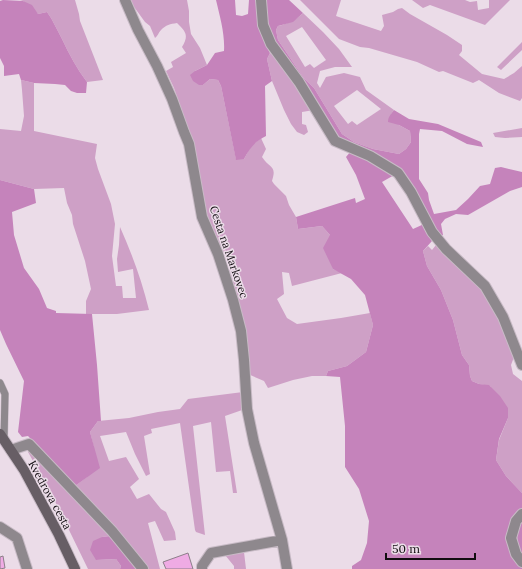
<svg xmlns="http://www.w3.org/2000/svg" width="522" height="569" font-family="Lora,serif">
<rect width="100%" height="100%" fill="#ebdce8"/>
<!-- green -->
<path fill="#cea0c6" fill-rule="evenodd" d="M20 0H75L79 14 80 21 103 80 87 82C77 69 69 54 62 39 57 30 53 20 47 12L38 14 23 1Z
M129 0H187L189 11V22L191 34 200 48 207 65 195 71 203 85 210 79 218 80 221 86 236 159H244L251 146 261 138 266 149 262 157C270 169 277 165 272 181L274 184 286 196 289 205 296 217 298 229 322 226 330 235 333 269 342 273 292 286 289 273 282 272 284 294 277 299 287 318 297 324 341 318 370 313 373 325 366 352 347 366 328 371 326 376H312L293 380 268 388 264 381 248 374 208 220 192 141 174 88 166 71 173 67 171 62 186 53 182 47C189 35 186 32 177 23 170 24 166 25 161 30 158 33 158 36 155 38L150 26 145 22Z
M300 0H341L336 16 381 31 384 26 382 15 393 12 398 9 402 8 410 14 447 35 462 45V51L459 55 482 74 504 79 514 73 522 66V98L520 101 499 93 479 80 473 83 443 71 439 72 417 62 369 48 360 47 339 39Z
M412 0H465L470 2 477 1 478 10 489 8V0H510L485 25 430 5 423 8Z
M303 13 323 32 339 49 352 67H335L320 71 317 83 320 88 326 77 344 73 360 77 366 90 394 110 391 114 399 125 410 131 411 142 406 149 399 154 373 149 354 142 342 134 314 88 303 77 278 40 276 30 278 26C287 24 296 20 303 13ZM302 27 326 60 314 68 310 64 305 67 286 36ZM357 90 381 109 357 125 352 121 348 124 334 106Z
M522 42V50L501 70 497 67Z
M270 53 280 60 314 110 302 112V124L306 125 308 132 304 135 297 132 291 124 284 110 272 81 267 59Z
M21 80 34 83V131L97 144 95 158 98 169 111 204 115 224 112 256 116 286H122L123 298H136L133 269 118 272 117 259 119 245 120 227C132 254 142 281 149 310L117 314H86V301L91 289 85 261 73 224 72 215 67 203 64 188 34 189 0 180V129L21 131 24 116 22 90Z
M522 128V137L505 138 495 137 493 133Z
M436 245 456 263 472 275 490 299 509 343 514 357 511 365 513 374 522 381V493L506 476 496 460 499 440 508 418 490 386 479 384 472 381 470 376 469 365 462 355 453 320 441 290 427 266 423 251 428 246 432 250Z
M243 392 245 409 225 416 237 493H233L230 471 216 472 211 422 193 426 205 535 196 532 195 530 180 423 151 429 152 433 144 436 150 474 146 476 135 454 126 432 100 436 109 461 126 457 139 479 130 487 137 499 149 494 161 509 166 512 175 532 176 540 164 541 155 521 148 523 160 569H148L75 486 87 477 94 448 90 432 98 421 129 418 158 412 180 409 188 399Z
M31 451 110 536 102 537 96 560 116 559 121 566 120 569H88L51 493 28 452Z
M244 552 246 569H234V566L225 555Z"/>
<!-- forest -->
<path fill="#c583bb" d="M3 0 23 1 32 5 38 14 47 12C53 20 57 30 62 39 69 54 77 69 87 82L86 93H77L71 91 65 85 55 84 34 83 21 80 19 74 4 76V66L0 58V1Z
M216 0H235L236 15 242 16 248 14 249 0H259V26L263 39 270 53 267 59 272 81 265 86 266 136C254 142 250 148 244 159L236 160 221 86 218 80 210 79 203 85H199L193 81 190 75 195 71 207 65 215 53 224 51C225 34 220 17 216 0Z
M265 0H289L303 13 293 22 278 26 276 30 278 40 303 77 314 88 342 134 354 142 373 149 399 154 406 149 411 142 410 131 399 125 388 122C388 117 391 114 394 110L409 119 438 124 481 142 483 147 467 144 442 131 420 129 419 134V179L428 193 429 200 434 214 456 210 468 199 480 186 490 184 495 168 501 167 522 172V187L510 191 468 215 456 214 445 219 441 224 443 235 438 236 399 170 338 138 267 31Z
M351 151 396 174 382 182 413 229 424 224 432 241 423 251 427 266 441 290 453 320 462 355 469 365 470 376 472 381 479 384 489 385 500 396 508 408V418L499 439 496 460 506 476 522 493V508L512 521V551L522 567V569H352V566L361 560 367 543 369 521 359 489 345 467V426L340 377 326 376 328 371 347 366 366 352 373 325 365 295 351 279 333 269 323 248 330 235 322 226 298 229 296 217 355 198 356 203 365 199 356 175 346 157Z
M0 180 34 189 36 203 12 212 14 235 24 268 39 289 47 308 56 311V313L92 314 97 365 101 421H98L90 432 100 468 75 486 28 436 22 437 18 432 24 381 6 344 0 330Z
M522 521V555C517 545 514 531 522 521Z
M110 536 139 569H120L121 566 116 559 96 560 90 550 93 541 102 537Z"/>
<!-- building -->
<path fill="#efabe4" stroke="#8d7f8a" d="M188 553 193 569H166L163 562Z
M3 556 5 568 0 569V557Z"/>
<g fill="none" stroke-linecap="round" stroke-linejoin="round">
<!-- lane casing -->
<g stroke="#c8bbc6" stroke-width="8">
<path id="lane" d="M0 383 5 394 4 440"/>
</g>
<!-- street casing -->
<g stroke="#c8bbc6" stroke-width="12">
<path id="street" d="M125 0 138 30 157 66 172 99 184 132 189 144 202 217 218 254 233 300 241 331 244 360 247 409 254 443 282 540 287 569
M261 0 263 25 271 44 299 82 335 141 370 156 398 173 411 192 432 232 446 249 485 286 503 317 522 365
M11 450 29 444 112 531 143 569
M522 514 516 521 511 538 516 554 522 562
M0 527 17 538 27 569
M202 569V566L211 553 282 540"/>
</g>
<!-- secondary casing -->
<g stroke="#c8bbc6" stroke-width="12">
<path id="secondary" d="M0 434 24 470 59 535 75 569"/>
</g>
<!-- lane -->
<use href="#lane" stroke="#8e888d" stroke-width="7"/>
<!-- street -->
<use href="#street" stroke="#8e888d" stroke-width="10"/>
<!-- secondary -->
<use href="#secondary" stroke="#675e65" stroke-width="10"/>
</g>
<g text-anchor="middle" dominant-baseline="central" stroke-width="3" stroke-linejoin="round" paint-order="stroke">
<!-- street labels -->
<g font-size="11" fill="#120d11" stroke="#ebdce8">
<text transform="translate(229 252) rotate(71)">Cesta na Markovec</text>
<text transform="translate(50 495) rotate(61)">Kvedrova cesta</text>
</g>
</g>
<!-- scale -->
<path d="M386 553v6h89v-6" fill="none" stroke="#120d11" stroke-width="2"/>
<text x="392" y="553" font-size="12" fill="#120d11" stroke="#ebdce8" stroke-width="3" paint-order="stroke">50 m</text>
</svg>
